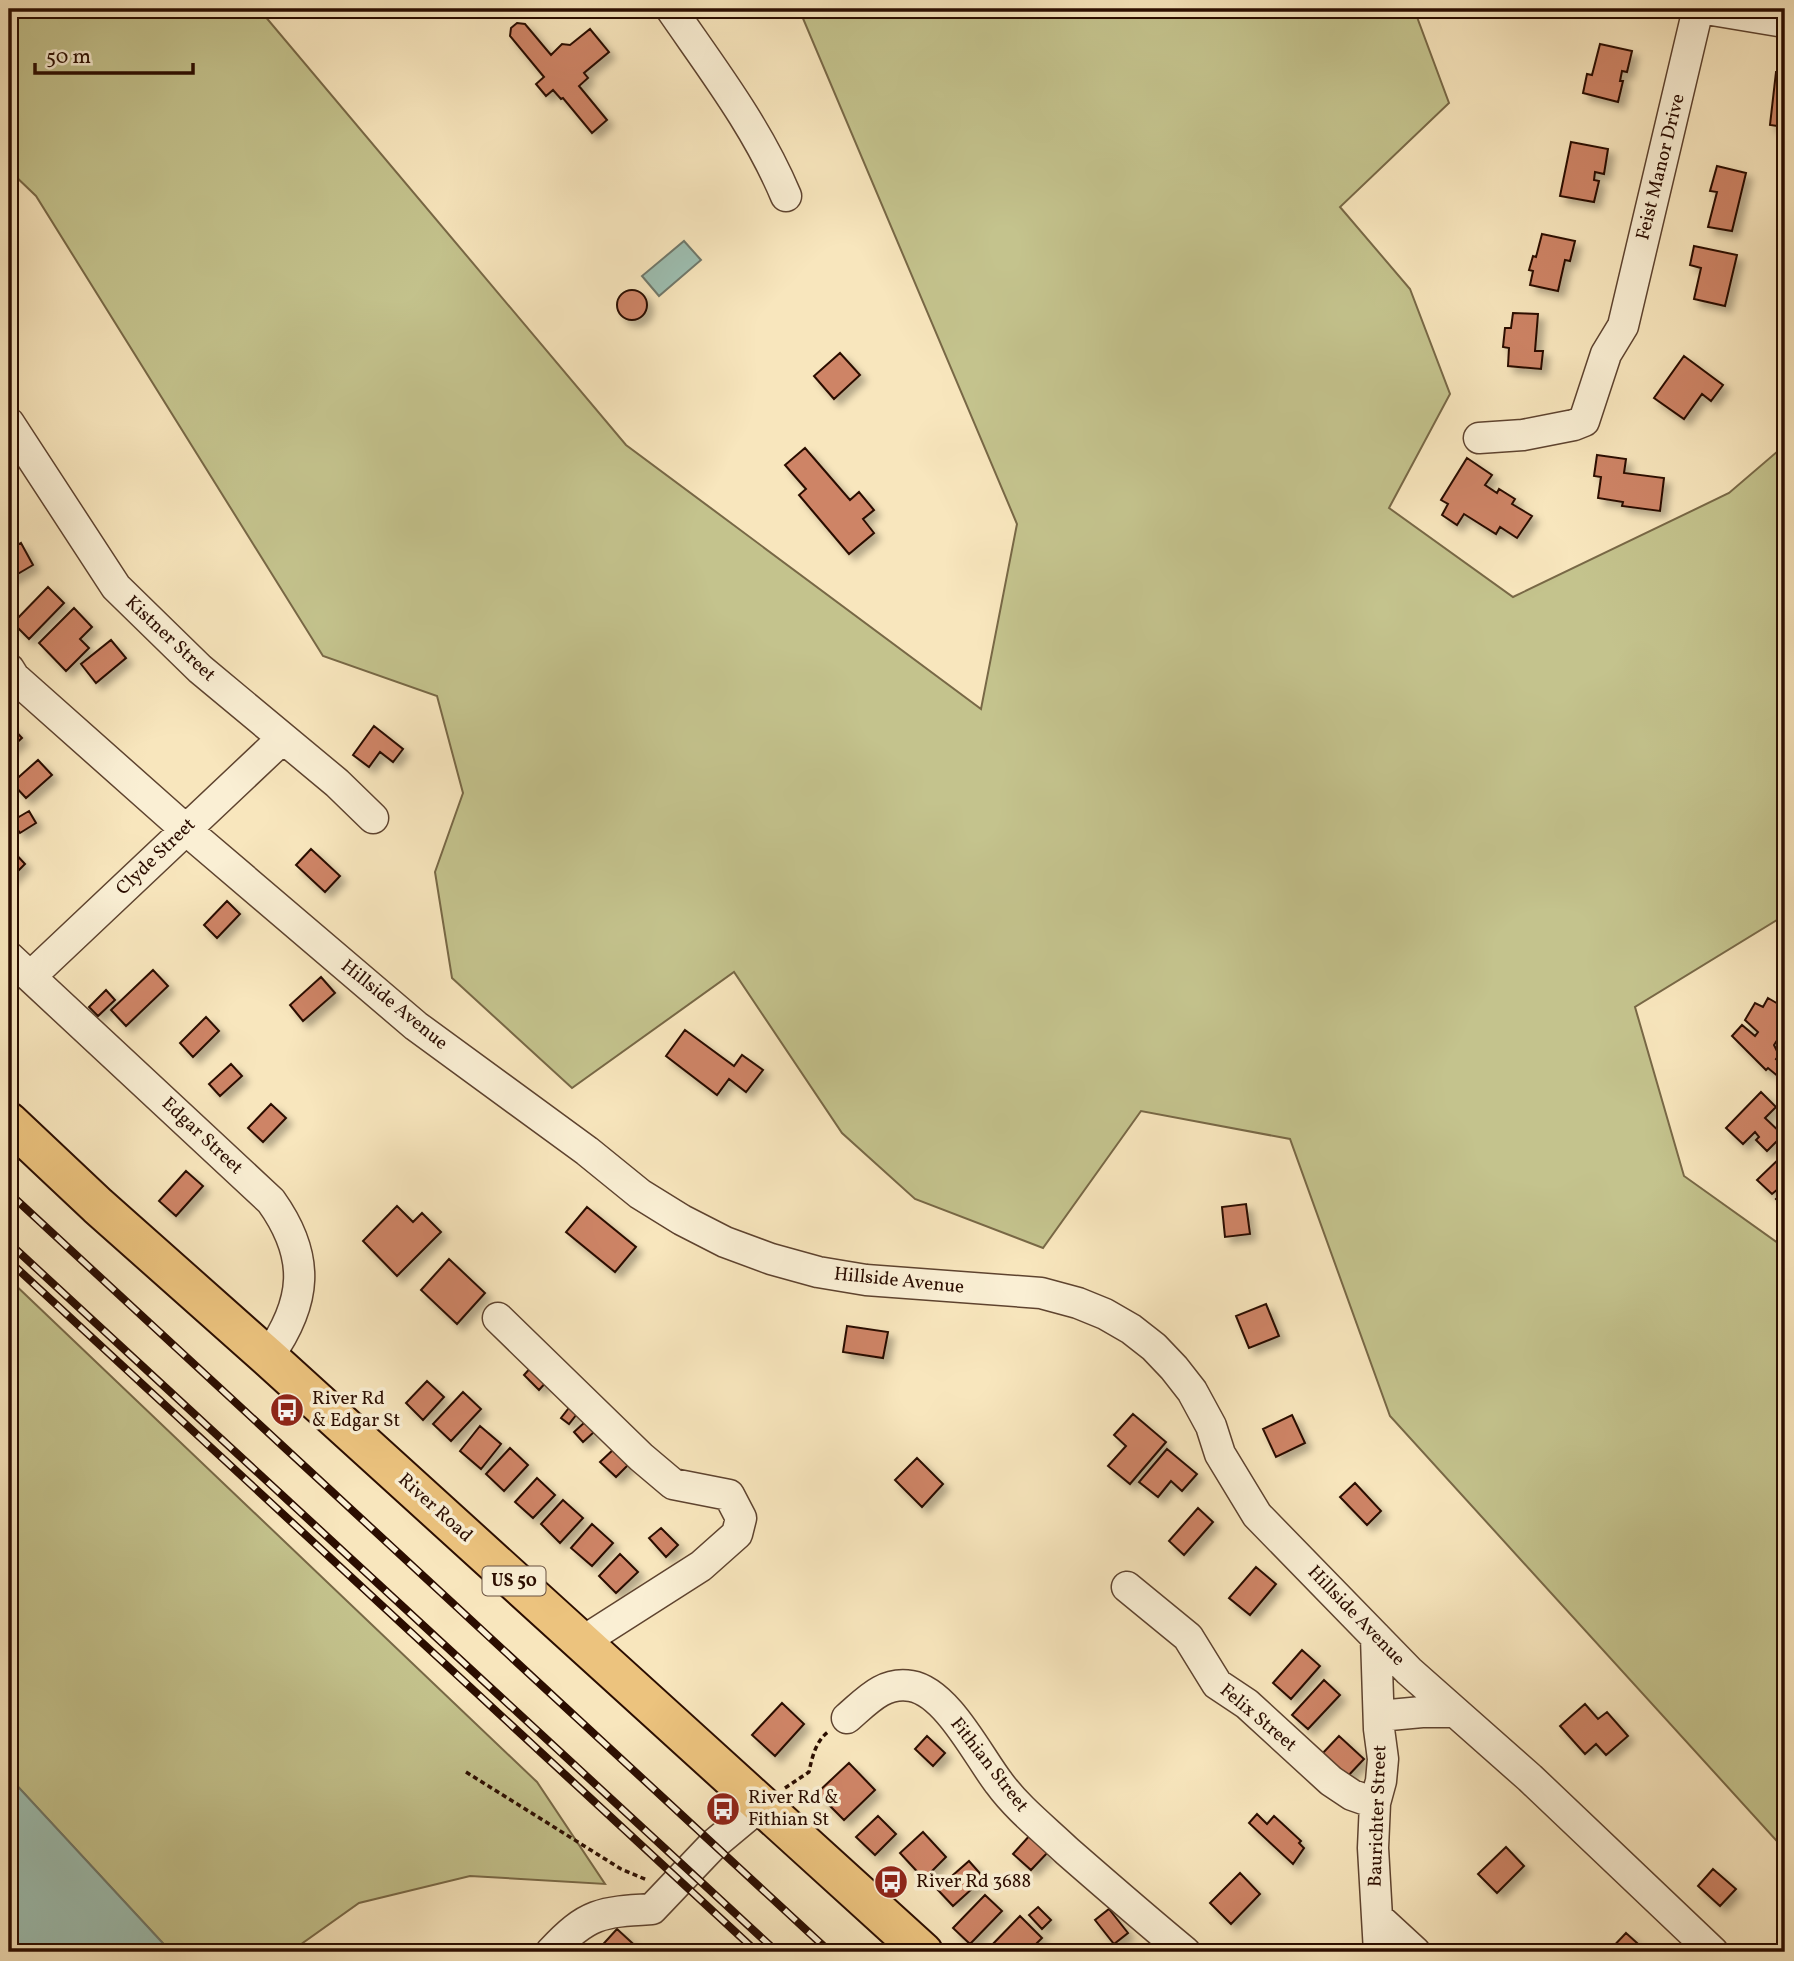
<svg xmlns="http://www.w3.org/2000/svg" width="1794" height="1961" font-family="Vollkorn,serif">
<defs>
<filter id="shadow"><feDropShadow dx="6" dy="6" stdDeviation="3.5" flood-color="#0004"/></filter>
</defs>
<rect width="100%" height="100%" fill="#f8e6bd"/>
<filter id="stains"><feTurbulence type="fractalNoise" baseFrequency=".00286" numOctaves="4"/><feColorMatrix values="0 0 0 0 .2 0 0 0 0 .09 0 0 0 0 .02 0 0 0 .5 -.17"/></filter>
<radialGradient id="worn" r=".72"><stop offset=".6" stop-color="#630" stop-opacity="0"/><stop offset="1" stop-color="#630" stop-opacity=".3"/></radialGradient>
<!-- green -->
<path fill="#c4c38d" stroke="#786846" stroke-width="2" d="M9 9H259L626 445 981 709 1017 524 799 9H1414L1449 103 1340 207 1410 289 1450 394 1389 508 1513 597 1729 493 1785 445V915L1635 1007 1684 1176 1785 1248V1850L1390 1416 1290 1139 1141 1111 1043 1248 915 1199 842 1133 734 972 572 1088 452 978 435 872 463 793 437 696 323 656 36 196 9 170Z
M9 1279 537 1782 605 1884 470 1876 359 1903 290 1952H171L9 1777Z"/>
<!-- water -->
<path fill="#9dbfb2" stroke="#6f786b" stroke-width="2" d="M684 241 701 260 659 296 642 276Z
M9 1777 171 1952H9Z"/>
<!-- building -->
<path fill="#ce8466" stroke="#2b0d00" stroke-width="2" filter="url(#shadow)" d="M517 23 525 24 551 55 562 44 570 45 590 29 609 52 584 73 588 78 579 86 607 120 592 133 563 98 561 99 553 90 546 96 536 84 544 77 510 36 511 28Z
M1600 44 1632 51 1627 72 1622 71 1620 81H1623L1618 102 1583 93 1587 74 1592 75Z
M1776 72 1785 73V127L1770 125Z
M1571 142 1608 149 1604 174 1595 172 1594 180 1599 181 1594 202 1560 196Z
M1717 166 1746 173 1732 231 1708 227 1717 192 1710 191Z
M1542 234 1575 241 1570 261 1565 260 1558 291 1530 285 1533 271 1529 270 1533 256 1536 257Z
M1694 246 1737 255 1725 306 1694 299 1701 268 1690 265Z
M617 305a15 15 0 1 1 30 0a15 15 0 1 1-30 0Z
M1513 313 1538 314 1535 351H1543L1541 369 1508 366 1509 348 1503 347 1505 328H1511Z
M840 353 860 375 834 399 814 376Z
M1684 356 1723 385 1711 401 1702 394 1684 419 1654 398Z
M805 448 850 500 859 492 874 510 863 519 874 533 849 554 799 495 806 489 785 465Z
M1597 455 1626 459 1624 473 1664 478 1660 511 1622 506 1623 502 1598 498 1601 477 1594 476Z
M1467 458 1492 475 1485 485 1497 493 1499 489 1515 499 1512 504 1532 516 1517 538 1500 527 1496 534 1464 514 1457 525 1442 515 1448 504 1441 500Z
M21 543 33 565 9 579V550Z
M48 587 64 603 29 639 13 623Z
M74 608 92 627 80 639 89 648 66 671 39 643Z
M111 640 126 658 96 683 81 664Z
M10 725 22 738 9 750V727Z
M374 726 403 749 393 762 380 752 369 767 353 755Z
M38 760 52 775 26 798 12 783Z
M29 811 36 823 20 833 12 821Z
M311 849 340 876 325 892 296 865Z
M12 850 25 864 9 880V853Z
M227 901 240 914 217 938 204 925Z
M153 970 168 986 126 1026 111 1010Z
M321 977 335 993 303 1021 290 1005Z
M106 990 115 1000 98 1016 89 1007Z
M1768 998 1785 1008V1028L1774 1045 1779 1055 1776 1059 1785 1067V1073L1780 1078 1768 1068 1766 1070 1732 1036 1742 1025 1755 1036 1758 1032 1745 1020 1755 1003 1763 1007Z
M206 1017 219 1031 193 1057 180 1043Z
M685 1030 734 1066 742 1055 763 1070 746 1092 729 1079 717 1095 666 1056Z
M231 1064 242 1076 220 1096 209 1084Z
M1761 1092 1776 1107 1765 1118 1783 1135 1767 1151 1756 1140 1759 1137 1755 1132 1743 1144 1726 1128Z
M271 1104 286 1118 263 1142 248 1128Z
M1784 1154H1785V1208L1776 1199 1783 1192 1779 1188 1772 1194 1757 1180Z
M186 1171 203 1186 176 1216 159 1201Z
M1246 1204 1250 1234 1225 1237 1222 1207Z
M397 1206 413 1222 422 1213 441 1232 397 1276 363 1241Z
M587 1207 636 1247 615 1272 566 1232Z
M449 1259 485 1293 457 1324 421 1290Z
M1266 1304 1279 1336 1249 1348 1236 1316Z
M847 1326 888 1332 883 1358 843 1352Z
M533 1365 548 1380 539 1390 524 1375Z
M427 1381 444 1397 423 1420 406 1403Z
M463 1392 481 1409 451 1441 433 1424Z
M572 1404 580 1410 569 1424 561 1418Z
M1133 1414 1166 1442 1130 1484 1108 1466 1126 1446 1114 1435Z
M1292 1415 1305 1443 1276 1457 1263 1429Z
M585 1422 594 1432 583 1442 574 1432Z
M480 1426 501 1444 481 1469 460 1451Z
M510 1448 528 1465 504 1491 486 1474Z
M615 1448 630 1463 616 1477 600 1462Z
M1167 1449 1197 1474 1182 1491 1171 1481 1158 1497 1139 1482Z
M917 1458 943 1484 922 1507 895 1480Z
M537 1478 555 1495 533 1518 515 1502Z
M1355 1483 1381 1511 1367 1525 1340 1497Z
M563 1500 583 1518 560 1543 541 1524Z
M1198 1508 1213 1522 1184 1555 1169 1541Z
M592 1524 613 1543 592 1566 571 1548Z
M661 1528 678 1545 666 1557 649 1538Z
M620 1554 638 1572 616 1593 599 1576Z
M1256 1567 1276 1584 1250 1615 1229 1598Z
M1302 1650 1320 1666 1291 1699 1273 1683Z
M1324 1680 1340 1695 1308 1729 1292 1715Z
M782 1703 804 1724 775 1756 752 1735Z
M1585 1704 1598 1719 1607 1712 1628 1736 1606 1755 1596 1744 1585 1754 1560 1726Z
M927 1736 945 1753 933 1766 915 1749Z
M1339 1736 1364 1759 1346 1778 1321 1755Z
M849 1763 875 1790 844 1820 817 1793Z
M1257 1814 1267 1824 1274 1816 1301 1841 1299 1843 1304 1848 1293 1864 1249 1823Z
M878 1816 896 1834 875 1855 856 1837Z
M923 1832 946 1857 924 1879 900 1853Z
M1031 1834 1049 1851 1031 1870 1013 1854Z
M1506 1847 1524 1866 1497 1893 1478 1874Z
M969 1861 984 1878 953 1906 937 1889Z
M1713 1869 1736 1889 1720 1906 1698 1886Z
M1240 1873 1260 1894 1231 1924 1210 1903Z
M985 1895 1002 1911 970 1944 953 1928Z
M1038 1907 1051 1920 1042 1929 1029 1915Z
M1109 1909 1128 1933 1114 1944 1095 1920Z
M1020 1916 1042 1938 1028 1952H994L989 1948Z
M617 1929 642 1952H596Z
M1626 1933 1647 1952H1608Z"/>
<g fill="none" stroke-linecap="round" stroke-linejoin="round">
<!-- minor casing -->
<g stroke="#5e432f" stroke-width="33">
<path id="minor" d="M671 9C713 70 757 127 786 196
M1706 9 1785 22
M9 423 116 587 200 669 337 783 373 818
M1479 438 1523 435 1574 425 1584 421 1606 354 1623 326 1698 9
M9 669 14 677 185 829 416 1026 587 1151 640 1194 682 1220 725 1242 771 1259 818 1272 866 1280 1041 1293 1078 1303 1105 1314 1131 1329 1154 1347 1174 1368 1192 1391 1211 1426 1220 1454 1257 1515 1409 1671 1530 1778 1713 1952
M9 957 271 1201C311 1257 307 1302 268 1357
M31 976 282 739
M498 1318 641 1457 673 1484 729 1495 741 1518 737 1534 701 1566 582 1642
M1127 1587 1188 1637 1217 1684 1247 1704 1331 1781 1352 1795 1375 1803
M1376 1637 1379 1729 1383 1759 1381 1781 1375 1803 1373 1848 1379 1952
M1379 1716 1422 1712H1454
M847 1718C866 1702 883 1681 911 1686 947 1692 978 1756 999 1783 1018 1809 1044 1829 1067 1851 1106 1885 1145 1919 1185 1952
M1377 1917 1415 1952
M551 1952C587 1913 601 1912 652 1909L713 1845 761 1805"/>
</g>
<!-- major casing -->
<g stroke="#2b0d00" stroke-width="42">
<path id="major" d="M9 1122 98 1206 268 1357 923 1952"/>
</g>
<!-- path -->
<path stroke="#2b0d00" stroke-width="3.5" stroke-dasharray="5 3.5" stroke-linecap="butt" d="M466 1772 621 1869 647 1880
M785 1788 809 1772C812 1757 816 1741 828 1732"/>
<!-- minor -->
<use href="#minor" stroke="#faefd4" stroke-width="30"/>
<!-- major -->
<use href="#major" stroke="#ecc37e" stroke-width="38"/>
<!-- rail casing -->
<g stroke="#2b0d00" stroke-width="8">
<path id="rail" d="M9 1193 830 1952
M9 1243 777 1952
M9 1261 757 1952"/>
</g>
<!-- rail -->
<use href="#rail" stroke="#faefd4" stroke-width="5" stroke-dasharray="16" stroke-linecap="butt"/>
</g>
<!-- icons -->
<defs>
<g id="bus-disc" transform="scale(1.75)"><circle r="9.5" fill="#8f2418" stroke="#faefd4"/><path d="M-5-6H5V4H4V6H2V4H-2V6H-4V4H-5ZM-3.5-4V0h7V-4ZM-3.5 1.2v1.5H-2V1.2ZM2 1.2v1.5H3.5V1.2Z" fill="#fff"/></g>
</defs>
<g fill-rule="evenodd">
<use href="#bus-disc" x="287" y="1410"/>
<use href="#bus-disc" x="723" y="1809"/>
<use href="#bus-disc" x="891" y="1882"/>
</g>
<g text-anchor="middle" dominant-baseline="central" stroke-width="7" stroke-linejoin="round" paint-order="stroke">
<!-- shield labels -->
<rect fill="#faefd4" stroke="#695140" stroke-width="2" x="482.5" y="1566.5" width="63" height="29" rx="5"/>
<g font-size="18" font-weight="bold" fill="#2b0d00">
<text x="514" y="1581">US 50</text>
</g>
<!-- street labels -->
<g font-size="19" fill="#2b0d00" stroke="#faefd4">
<text transform="translate(1661 167) rotate(-76)">Feist Manor Drive</text>
<text transform="translate(170 639) rotate(43)">Kistner Street</text>
<text transform="translate(156 857) rotate(-44)">Clyde Street</text>
<text transform="translate(394 1005) rotate(39)">Hillside Avenue</text>
<text transform="translate(202 1136) rotate(43)">Edgar Street</text>
<text transform="translate(899 1281) rotate(6)">Hillside Avenue</text>
<text transform="translate(435 1508) rotate(42)">River Road</text>
<text transform="translate(1356 1616) rotate(46)">Hillside Avenue</text>
<text transform="translate(1258 1718) rotate(40)">Felix Street</text>
<text transform="translate(989 1765) rotate(52)">Fithian Street</text>
<text transform="translate(1378 1816) rotate(-88)">Baurichter Street</text>
</g>
<!-- poi labels -->
<g font-size="19" fill="#2b0d00" stroke="#faefd4" text-anchor="start">
<text x="312" y="1399">River Rd<tspan x="312" dy="22">&amp; Edgar St</tspan></text>
<text x="748" y="1798">River Rd &amp;<tspan x="748" dy="22">Fithian St</tspan></text>
<text x="916" y="1882">River Rd 3688</text>
</g>
</g>
<!-- margin -->
<rect width="1794" height="1961" fill="none" stroke="#f8e6bd" stroke-width="35"/>
<rect x="10" y="10" width="1773" height="1940" fill="none" stroke="#2b0d00" stroke-width="3.5"/>
<rect x="18" y="18" width="1759" height="1926" fill="none" stroke="#2b0d00" stroke-width="2"/>
<!-- scale -->
<path d="M35 63v10h158v-10" fill="none" stroke="#2b0d00" stroke-width="3.5"/>
<text x="46" y="63" font-size="21" fill="#2b0d00" stroke="#faefd4" stroke-width="5" paint-order="stroke">50 m</text>
<rect width="100%" height="100%" filter="url(#stains)"/>
<rect width="100%" height="100%" fill="url(#worn)"/>
</svg>
